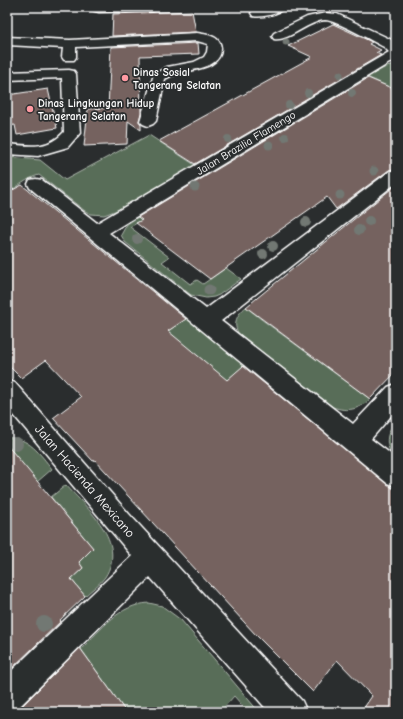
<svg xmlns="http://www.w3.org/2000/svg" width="403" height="719" font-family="'Comic Neue',sans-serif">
<rect width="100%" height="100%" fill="#2a2d2e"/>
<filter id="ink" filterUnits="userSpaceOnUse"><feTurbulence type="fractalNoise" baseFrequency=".025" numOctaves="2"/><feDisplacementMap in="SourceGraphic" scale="8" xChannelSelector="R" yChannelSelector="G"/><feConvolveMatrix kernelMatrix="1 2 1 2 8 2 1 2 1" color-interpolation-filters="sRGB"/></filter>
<g filter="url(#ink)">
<!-- green -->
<path fill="#596d58" stroke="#acb6ac" d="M396 65V90L367 77 386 67Z
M149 135 195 165 120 209 104 215 91 214 85 211 39 175C27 178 18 187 7 193V157L40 160 65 180Z
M138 217 142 220 130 227 169 257 162 262 190 284 197 280 203 284 226 268 241 279 219 295 214 297 206 298 191 295 125 242 121 235 127 224Z
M246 307 261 319 370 399C359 410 347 412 333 407L239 334C232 324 237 314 246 307Z
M186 318 244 366 227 380 130 359Z
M396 421V458C383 447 386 432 396 421Z
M7 438C28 436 41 455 52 469L37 482 7 450Z
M66 485C87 509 128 541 105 577 100 584 91 590 85 596L71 579 83 568 79 562 93 548 51 497Z
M149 603 162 606 181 620 259 712H248L234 696 220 712H126L81 649C102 629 118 605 149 603Z"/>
<!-- building -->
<path fill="#75625e" stroke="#fff" d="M192 11 196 32 112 36 113 14Z
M333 24 372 42 369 44 381 50 376 53 381 55 195 164 159 141 312 57 288 46Z
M198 43 199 54 140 56 141 113 139 121 141 124V130L128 121 127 144 84 146 88 109 108 108 111 47Z
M368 78 396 90V169L389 170 336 209 327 197 210 279 136 223 142 220 138 217Z
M48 89 57 128 17 135 15 125 7 126V95Z
M22 185 186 319 168 331 227 380 243 366 396 491V712H361L372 696 337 660 313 692 256 635 95 460 93 461 53 418 81 397 46 360 21 378 7 364V193Z
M396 185V372L370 399 246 307Z
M7 445 93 548 79 562 83 568 71 579 85 596 60 620 61 621 7 673Z
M80 648 126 712H11L19 709Z"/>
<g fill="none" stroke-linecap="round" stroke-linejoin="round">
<!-- minor casing -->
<g stroke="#fff" stroke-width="3">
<path id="minor" d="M85 7H158L156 9 152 11 99 12 87 9Z
M269 7H285C279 14 262 18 253 16L251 13 253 10Z
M326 13 337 14 394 41 396 43V59L109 233 206 309 390 171 396 170V183L221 321 353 424 388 387 396 384V410L371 439 396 458V486L387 483 30 188 28 184 30 180 36 179 42 180 97 223 389 52 384 47C372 41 336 20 325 20 308 21 288 42 274 39L272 36 274 33 307 17Z
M197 33C207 35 220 35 221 48 222 73 180 68 165 79L156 121 153 124 148 126 143 124 140 121 154 74 167 67 194 62 204 57 207 52 208 44 197 41 76 47V57L74 60H64L62 57 63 48 7 45V37L70 40Z
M69 70 74 71 76 74 80 133 68 147 44 154 38 156 7 154V144C29 146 48 150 64 132L62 78 7 80V72Z
M7 380 15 383 129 514 302 701 307 712H269L150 577 18 708 7 712V675L132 556 7 407Z"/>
</g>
<!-- minor -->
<use href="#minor" fill="#2a2d2e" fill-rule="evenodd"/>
</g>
<!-- trees -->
<g fill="#727873">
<circle cx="286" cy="42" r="3.5"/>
<circle cx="340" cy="75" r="3.5"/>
<circle cx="308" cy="93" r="4"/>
<circle cx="352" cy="93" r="4"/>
<circle cx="289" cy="105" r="4"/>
<circle cx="285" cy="137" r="4"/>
<circle cx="228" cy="139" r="4"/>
<circle cx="269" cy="145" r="4.5"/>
<circle cx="374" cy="171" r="4.5"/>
<circle cx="195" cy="187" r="4.5"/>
<circle cx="340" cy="195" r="4.5"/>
<circle cx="369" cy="221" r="5"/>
<circle cx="306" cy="222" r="5"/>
<circle cx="359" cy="230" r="5"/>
<circle cx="137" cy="239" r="5"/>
<circle cx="273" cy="246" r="5"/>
<circle cx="263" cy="254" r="5"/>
<circle cx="209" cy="290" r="5.5"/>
<circle cx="16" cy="444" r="7"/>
<circle cx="44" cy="624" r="8"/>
</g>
</g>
<!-- markers -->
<g fill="#ff9aa2" stroke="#2a2d2e" stroke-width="1.5">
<circle cx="125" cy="78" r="4"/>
<circle cx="30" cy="109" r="4"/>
</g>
<g text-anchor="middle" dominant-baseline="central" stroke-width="3.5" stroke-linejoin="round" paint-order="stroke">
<!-- far-poi labels -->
<g font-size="11" font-weight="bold" fill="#fff" stroke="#2a2d2e" text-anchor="start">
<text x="133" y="72">Dinas Sosial<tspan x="133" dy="13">Tangerang Selatan</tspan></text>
<text x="38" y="103">Dinas Lingkungan Hidup<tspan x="38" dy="13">Tangerang Selatan</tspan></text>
</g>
<!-- far-street labels -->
<g font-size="11" fill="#fff" stroke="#2a2d2e">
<text transform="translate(246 143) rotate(-31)">Jalan Brazilia Flamengo</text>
</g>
<!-- street labels -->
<g font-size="13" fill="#fff" stroke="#2a2d2e">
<text transform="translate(85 481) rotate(49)">Jalan Hacienda Mexicano</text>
</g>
</g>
<!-- margin -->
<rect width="403" height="719" fill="none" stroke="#2a2d2e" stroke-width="24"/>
<rect x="12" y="12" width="379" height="695" fill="none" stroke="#fff" stroke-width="1.5" filter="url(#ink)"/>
</svg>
